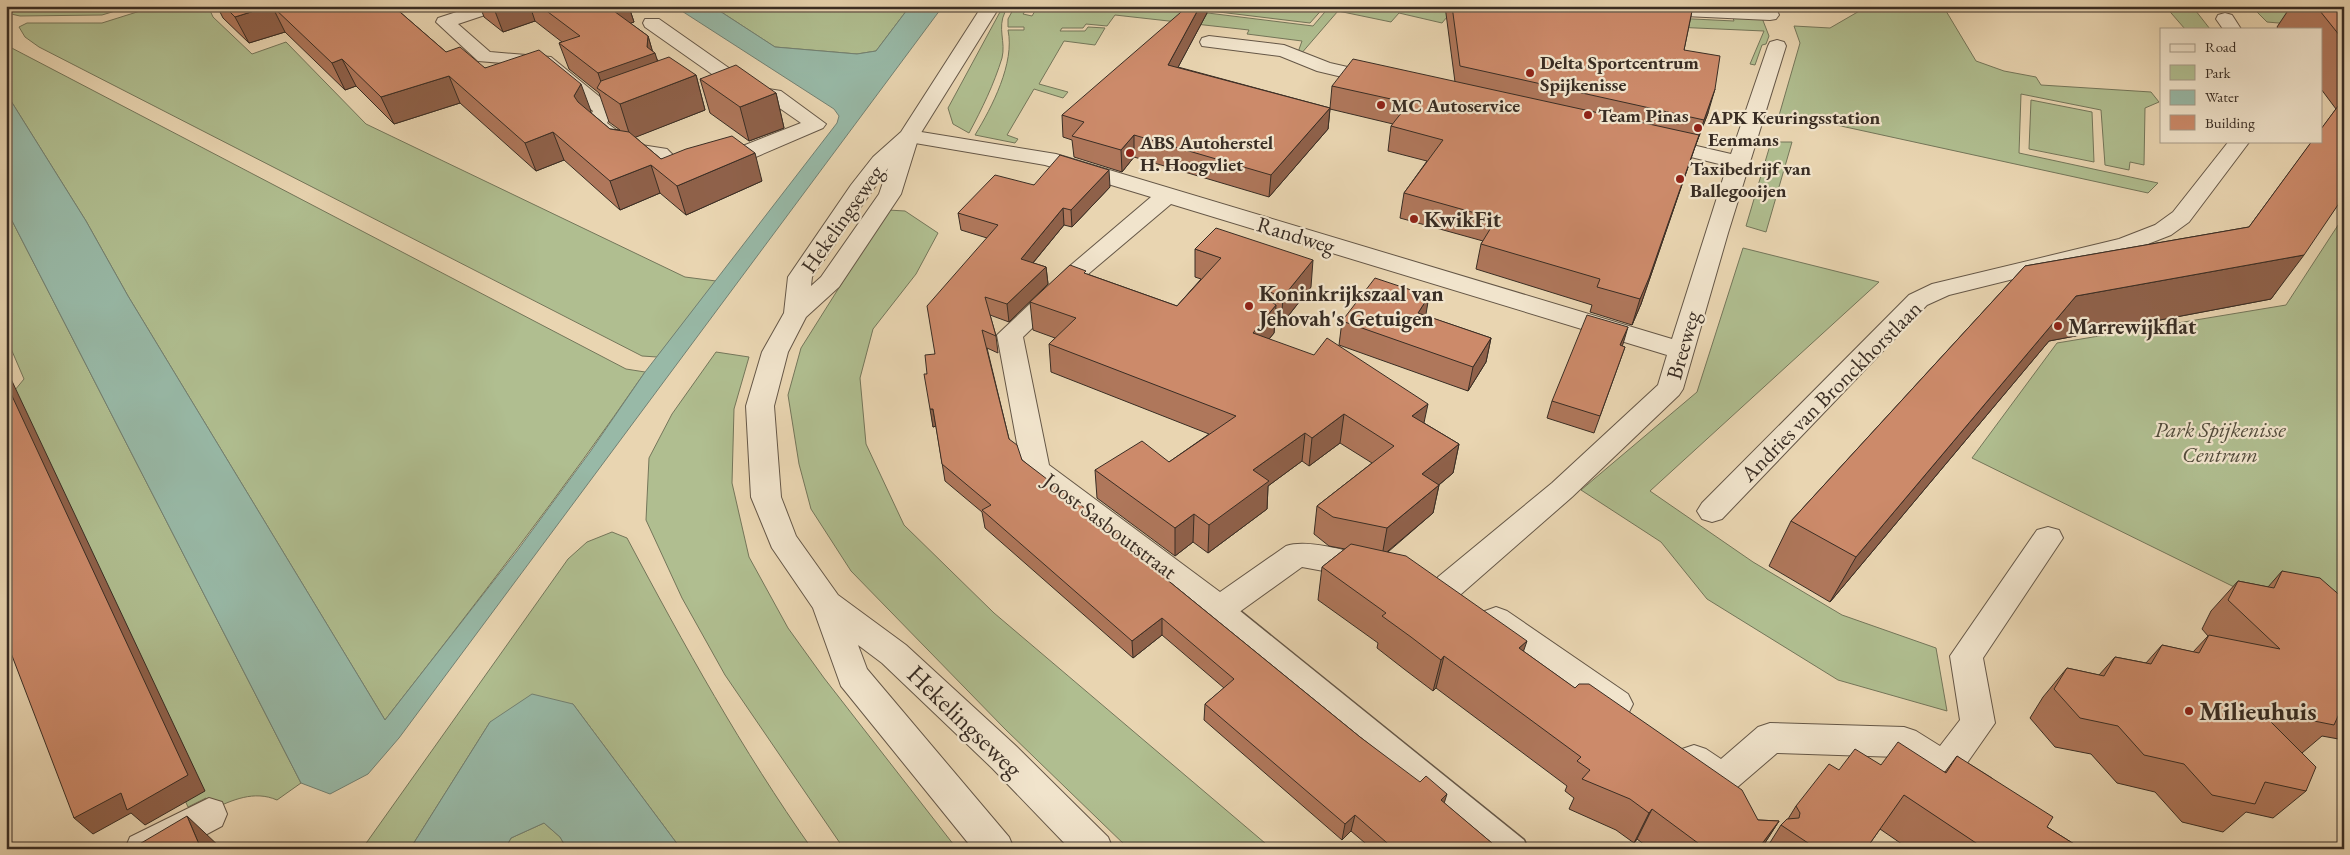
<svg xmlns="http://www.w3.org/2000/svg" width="2350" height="855" font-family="'EB Garamond',serif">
<rect width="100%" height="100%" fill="#e9d5b1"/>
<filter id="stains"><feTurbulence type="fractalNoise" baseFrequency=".004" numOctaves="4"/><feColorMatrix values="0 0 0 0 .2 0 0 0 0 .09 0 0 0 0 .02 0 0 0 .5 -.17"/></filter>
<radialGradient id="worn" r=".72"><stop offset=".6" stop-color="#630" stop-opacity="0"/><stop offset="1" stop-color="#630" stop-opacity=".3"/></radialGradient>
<!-- green -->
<path fill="#b0be90" stroke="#74765a" d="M6 6H132L102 15 20 16 11 14Z
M156 6H208L213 17 252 54 286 42 366 124 685 277 716 281 657 357 642 356 39 47 25 37 19 27 27 23H102Z
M712 6H839L862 9 864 6H910L876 51 857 54 775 47Z
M1015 6H1029L1023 14 1032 16 1038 6H1151L1313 26 1330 6H1430L1734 21 1733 18H1762L1769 36 1766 44 1762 45 1755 65 1750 64 1764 31 1447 17 1442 23 1399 13 1391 22 1338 11 1300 55H1297L1302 41 1247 34 1249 30 1115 15 1107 26 1086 24 1083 28H1062L1060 31H1085L1088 27 1105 28 1095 45 1064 41 1039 84 1068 92 1063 98 1034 89 1007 135 1018 139 1015 143 975 135C992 107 1015 63 1008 30H1024V27H1008V19Z
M1169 6H1325L1310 23Z
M1868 6H1943L1976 61 2004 71 2036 77 2041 85 2151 92 2159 102 2145 108 2144 165 2130 162 2129 170 2105 165 2101 110 2021 94 2019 153 2158 183 2148 193 1818 121 1816 127 1778 119 1800 43 1794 26 1830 28Z
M2165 6H2192L2210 29H2185Z
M2251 6H2320L2325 27 2267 22Z
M1000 12H1005C997 28 1006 42 1002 58 994 84 982 109 969 133L953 124 948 108Z
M6 45 626 369 645 372C563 491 474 606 385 720L128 296 86 221 6 93Z
M2031 100 2092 112 2094 162 2029 149Z
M1771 142H1792L1766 232 1746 226Z
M6 209 301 783 277 800C254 790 232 800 211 810L206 798 188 807 6 401 24 379 6 337Z
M888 210 905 211 938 233 916 274 873 329 860 378 866 444 904 525 994 613 1272 849H1129L1005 729 851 571 811 509 799 464 788 395 801 348Z
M2344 216V641L1972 458 2057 343 2286 305Z
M1743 248 1879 282 1650 491 1753 562 1842 615 1936 648 1947 711 1838 680 1707 599 1661 542 1581 490 1697 392Z
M716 352 749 357 734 409 732 483 749 557 788 628 824 678 957 849H844L725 675 682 598 646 520 649 458 672 414Z
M612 532 627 538C684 645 742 750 812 849H681L573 704 490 722 410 849H362L568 559 587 542Z
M544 823 560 837 567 849H505L511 838Z"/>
<!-- water -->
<path fill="#98b9a7" stroke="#728173" d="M674 6H712L775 47 857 54 876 51 910 6H943L399 738 368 774 330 794 301 783 6 209V93L86 221 128 296 385 720 517 551 590 452 645 372 837 123 839 116 834 109Z
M532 694 573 704 681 849H567L560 837 544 823 511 838 505 849H410L490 722Z"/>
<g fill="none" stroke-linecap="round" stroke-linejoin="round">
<!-- pedestrian casing -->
<g stroke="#655747" stroke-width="3">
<path id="pedestrian" d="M1220 599 1229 602 1524 840 1528 849H1492L1211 616 1208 609 1211 602Z"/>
</g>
<!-- minor casing -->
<g stroke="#655747" stroke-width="2">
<path id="minor" d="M475 6H503L500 10 458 24 490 52 551 57 611 106 614 110 607 123 635 144 667 149 682 164 735 149 801 123 768 100 743 96 645 27 643 23 645 19H659L756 87 781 91 826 124 823 128 751 159 678 179 670 177 652 160 621 155 589 128 586 124 593 111 539 66 478 61 436 22 438 18Z
M1569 6H1700L1758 9 1757 6H1775L1779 15 1776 19 1770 20 1578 11 1572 10Z
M2225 13 2232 15 2241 29H2223L2216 19 2218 15Z
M1209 36 1284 45 1330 63 1387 76 1390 80 1387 84 1380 86 1317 71 1280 56 1202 46 1200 42 1202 38Z
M1777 40 1784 42 1786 46 1728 233 1683 389 1679 395 1572 497 1460 595 1449 598 1438 595 1433 586 1438 577 1552 483 1658 385 1667 355 1171 204 1087 275 1023 337 1049 465 1220 592 1286 546C1306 539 1346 550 1367 557L1371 565 1367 573 1356 577 1302 567 1231 618 1220 622 1209 618 1026 477 1022 470 997 335 1071 265 1151 197 1045 165 909 142 902 140 899 136 902 132 909 130 1056 154 1672 339 1727 166 1651 147 1647 143 1651 139 1658 137 1731 154 1768 46 1770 42Z
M2229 141H2250L2189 222 2171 235 2135 249 1949 295 1927 305 1722 519 1712 522 1702 519 1697 511 1702 503 1909 295 1932 284 2119 239 2155 225 2173 212Z
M2048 527 2059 530 2063 538 1983 658 1995 723 1967 763 1991 778 1996 789 1991 800 1978 805 1965 800 1898 757 1777 753 1734 790 1722 795C1704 788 1685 777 1677 760L1682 749 1694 745 1706 749 1721 759 1758 727 1770 723 1904 727 1916 731 1940 746 1960 720 1950 656 2037 530Z
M1496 607 1507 611 1628 694 1633 704 1628 714 1616 718 1604 714 1485 629 1480 620 1485 611Z
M209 798 222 802 227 814 222 826 179 849H125L130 837Z"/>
</g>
<!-- tertiary casing -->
<g stroke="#655747" stroke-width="2">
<path id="tertiary" d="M982 6H1000L919 136 901 194 839 287 806 317 788 352 774 406 781 497 796 536 838 595 906 645 1016 746 1108 837 1113 849H1070L992 768 882 663 858 645 867 669 1009 837 1014 849H973L841 686 813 608 772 548 751 497 746 406 762 352 784 313 788 277 851 185 873 157 901 132ZM888 168 879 194 821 277 811 286 812 277Z"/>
</g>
<!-- pedestrian -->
<use href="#pedestrian" fill="#f1e4cc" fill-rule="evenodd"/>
<!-- minor -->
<use href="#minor" fill="#f1e4cc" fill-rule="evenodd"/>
<!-- tertiary -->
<use href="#tertiary" fill="#f1e4cc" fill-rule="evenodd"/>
</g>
<!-- wall -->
<path fill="#af775b" stroke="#392d24" d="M217 6H393L446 52 591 111 590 112 610 129 620 130 609 122 599 93 569 69 559 43 562 42 535 21 503 32 484 17 480 6H630L631 10H630L634 22 630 23 648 36 652 50 658 61 696 75 705 110 635 137 661 159 762 181 686 215 660 193 620 210 564 160 536 171 460 103 394 124 356 86 345 90 285 32 249 43 223 18Z
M1445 6H1693L1684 50 1708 113 1696 144 1641 304 1632 325 1590 312 1592 305 1476 269 1481 244 1483 241 1400 218 1404 193 1427 161 1388 151 1391 126 1393 124 1330 109 1328 129 1269 197 1134 157 1122 172 1074 157 1072 140 1063 137 1062 115 1207 13 1178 67 1330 108 1332 86 1455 82Z
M1815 6H1859L1857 11 1816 10Z
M2291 6H2344V196L2271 299 2049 341 1830 602 1769 566 1791 521 2025 266 2249 227 2336 109 2321 89V29H2278L2277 27Z
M700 79 776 93 784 128 749 141 710 113Z
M1034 185 1110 187 1072 227 1064 225 1033 263 1046 267 1048 284 1009 322 990 315 996 336 998 353 987 348 1009 439 1022 460 1149 565 1360 737 1444 803 1499 849H1372L1351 831 1342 840 1204 720 1205 704 1224 688 1162 635 1133 658 985 528 982 512 945 481 936 426 933 427 927 374 935 354 987 238 961 230 958 213Z
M1195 249 1311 287 1281 325 1275 322 1274 333 1269 339 1424 423 1459 444 1453 473 1439 485 1433 513 1388 552 1523 651 1758 820 1779 821 1761 849H1650L1637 839 1634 843 1616 830 1569 809 1574 798 1565 791 1567 786 1436 688 1433 691 1404 669 1377 648 1378 643 1318 600 1322 567 1345 549 1329 546 1314 534 1317 506 1372 463 1340 443 1309 466 1302 461 1268 486 1267 509 1208 553 1193 542 1175 556 1097 498 1095 470 1169 462 1209 434 1051 372 1049 344 1055 338 1033 330 1030 302 1087 274 1177 306 1201 279 1195 277Z
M1426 316 1491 338 1486 362 1468 391 1339 345 1342 321Z
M1622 346 1625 347 1594 433 1547 418 1552 401Z
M2282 571 2344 599V740L2322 736 2302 753 2306 791 2273 818 2246 812 2223 832 2182 822 2155 792 2117 783 2091 754 2055 747 2030 718 2043 697 2067 668 2099 675 2115 657 2146 663 2162 645 2193 652 2208 636 2202 629 2211 611 2238 581 2268 587Z
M1957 756 2047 827 2082 849H1909L1880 829 1866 849H1766L1781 825 1788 819 1796 806 1839 770 1881 765 1945 772Z"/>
<!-- shaded-wall -->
<path fill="#8f614a" stroke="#392d24" d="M270 6H272L285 32 249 43 235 17Z
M493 6H530L535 21 503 32Z
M604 6H630L631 10H630L634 22 612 30Z
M1200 6H1207V13L1168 86V65Z
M648 36 653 53H655L663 79 605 94 598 73 647 47Z
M342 59 356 86 345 90 332 63Z
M696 75 705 110 631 139 620 104Z
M449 76 460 103 394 124 381 97Z
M581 84 591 111 584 123 574 96Z
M1715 89 1708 113 1696 144 1704 120Z
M776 93 784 128 749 141 740 107Z
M1330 108 1328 129 1269 197 1271 175Z
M553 132 564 160 536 171 525 143Z
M1134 135V157L1122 172 1121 150Z
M1699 135 1641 304 1632 325 1640 299Z
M755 153 762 181 686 215 677 186Z
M651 165 660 193 620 210 610 181Z
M1109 170 1110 187 1072 227 1071 210Z
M1063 208 1064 225 1022 276 1021 259Z
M2304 255 2271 299 2049 341 1830 602 1856 557 2076 296Z
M1313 260 1311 287 1281 325 1283 297Z
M1046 267 1048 284 1009 322 1007 304Z
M1267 291 1266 317 1276 305 1274 333 1251 361 1253 333 1264 297Z
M1429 296 1425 320 1418 313Z
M1628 327 1623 344 1615 362 1620 345Z
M1491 338 1486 362 1468 391 1473 367Z
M6 374 11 379 205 791 145 825 131 813 93 834 74 818 6 383Z
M1428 404 1422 432 1412 416Z
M930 409H933L936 426 933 427Z
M1344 414 1340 443 1309 466 1312 438Z
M1305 433 1302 461 1268 486 1267 509 1208 553 1209 525 1253 470Z
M1459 444 1453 473 1417 503 1422 474Z
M1439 485 1433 513 1382 556 1387 528Z
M1194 514 1193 542 1175 556V528Z
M1149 557 1150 575 1144 561Z
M1162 618V635L1133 658 1132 641Z
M1527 641 1516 673 1519 648Z
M1444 656 1436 688 1433 691 1441 660Z
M1447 794 1442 810 1441 800Z
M1652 809 1637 839 1634 843 1649 813Z
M1355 815 1351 831 1342 840 1345 824Z
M187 816 222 849H201Z
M1779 821 1761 849H1758Z"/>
<!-- building -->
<path fill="#cc8a6a" stroke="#392d24" d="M224 6H270L235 17Z
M272 6H393L446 52 460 47 485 68 539 50 581 84 574 96 578 102 610 129 629 132 661 159 686 149 732 136 755 153 677 186 651 165 610 181 553 132 525 143 449 76 381 97 342 59 332 63Z
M540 6H607L648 36 647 47 655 53 598 73 559 43 580 36Z
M1188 6H1200L1168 65 1330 108 1271 175 1134 135 1121 150 1072 136 1084 122 1062 115Z
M1452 6H1693L1684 50 1720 56 1715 89 1704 120 1460 66Z
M2316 6H2344V41Z
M669 57 696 75 620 104 597 88 601 81Z
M1353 59 1699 135 1649 278 1640 299 1597 287 1600 279 1481 244 1495 221 1491 220 1493 218 1404 193 1443 140 1391 126 1409 103 1332 86Z
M736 65 776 93 740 107 700 79Z
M2344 98V196L2304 255 2076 296 1856 557 1791 521 2025 266 2249 227 2312 141H2321V129Z
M1060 155 1109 170 1071 210 1063 208 1021 259 1046 267 1007 304 985 297 996 336 982 330 1009 439 1017 445 1022 460 1149 557 1144 561 1360 737 1420 782 1426 776 1447 794 1441 800 1499 849H1394L1355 815 1345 824 1205 704 1234 679 1162 618 1132 641 982 510 991 505 942 464 933 409H930L924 374H927L925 355 935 354 927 306 998 225 958 213 995 175 1034 185Z
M1216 228 1313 260 1283 297 1267 291 1264 297 1276 305 1253 333 1314 355 1327 338 1428 404 1412 416 1459 444 1422 474 1439 485 1387 528 1333 517 1317 506 1394 446 1344 414 1312 438 1305 433 1253 470 1269 481 1209 525 1194 514 1175 528 1095 470 1142 441 1169 462 1236 416 1049 344 1076 318 1030 302 1070 265 1086 271 1084 273 1177 306 1221 258 1195 249Z
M1375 278 1429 296 1418 313 1491 338 1473 367 1342 321Z
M1587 315 1628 327 1620 345 1625 347 1600 416 1552 401Z
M6 383 188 775 127 810 121 793 74 818 6 640Z
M1351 544 1406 556 1527 641 1519 648 1575 688 1579 684H1589L1742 790 1758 820 1779 821 1758 849H1706L1652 809 1649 813 1630 799 1582 779 1590 770 1577 761 1581 757 1444 656 1441 660 1411 637 1382 616 1386 613 1322 567Z
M2282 571 2320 578 2344 599V705H2343L2334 725 2259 710 2316 767 2306 791 2265 782 2255 804 2212 795 2184 764 2144 755 2118 726 2080 718 2054 689 2067 668 2104 676 2115 657 2151 664 2162 645 2199 653 2209 635 2280 649 2228 600 2238 581 2274 588Z
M1898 742 1946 773 1957 756 2053 817 2047 827 2082 849H1985L1904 795 1866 849H1817L1781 825 1787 819 1799 818 1800 813 1796 806 1829 764 1839 770 1855 749 1881 765Z
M187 816 201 849H131Z"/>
<!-- markers -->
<g fill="#8f2418" stroke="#f1e4cc" stroke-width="2">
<circle cx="1530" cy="73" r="5"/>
<circle cx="1381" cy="105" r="5"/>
<circle cx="1588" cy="115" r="5"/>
<circle cx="1698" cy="128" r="5"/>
<circle cx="1130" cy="153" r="5"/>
<circle cx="1680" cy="179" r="5"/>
<circle cx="1414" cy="219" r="5"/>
<circle cx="1249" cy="306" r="5"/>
<circle cx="2058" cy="326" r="5"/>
<circle cx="2189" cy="711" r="5"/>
</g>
<g text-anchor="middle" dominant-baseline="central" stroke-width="4.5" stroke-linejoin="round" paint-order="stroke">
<!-- far-poi labels -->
<g font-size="19" font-weight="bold" fill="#392d24" stroke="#f1e4cc" text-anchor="start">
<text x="1540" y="62">Delta Sportcentrum<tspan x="1540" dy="22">Spijkenisse</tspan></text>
<text x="1391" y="105">MC Autoservice</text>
<text x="1598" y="115">Team Pinas</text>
<text x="1708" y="117">APK Keuringsstation<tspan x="1708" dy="22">Eenmans</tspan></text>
<text x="1140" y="142">ABS Autoherstel<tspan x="1140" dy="22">H. Hoogvliet</tspan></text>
<text x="1690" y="168">Taxibedrijf van<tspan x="1690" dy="22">Ballegooijen</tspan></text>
</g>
<!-- street labels -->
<g font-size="22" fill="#392d24" stroke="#f1e4cc">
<text transform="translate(842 219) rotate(-55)">Hekelingseweg</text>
<text transform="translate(1296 235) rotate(17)">Randweg</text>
<text transform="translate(1683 345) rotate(-74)">Breeweg</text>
<text transform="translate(1831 391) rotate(-45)">Andries van Bronckhorstlaan</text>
<text transform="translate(1110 526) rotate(37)">Joost Sasboutstraat</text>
</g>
<!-- poi labels -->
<g font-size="22" font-weight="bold" fill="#392d24" stroke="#f1e4cc" text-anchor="start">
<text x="1424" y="219">KwikFit</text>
<text x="1259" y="293">Koninkrijkszaal van<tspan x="1259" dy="25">Jehovah's Getuigen</tspan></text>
<text x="2068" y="326">Marrewijkflat</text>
</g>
<!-- park labels -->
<g font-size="22" font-style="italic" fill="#514a3a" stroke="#f1e4cc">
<text x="2220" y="429">Park Spijkenisse<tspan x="2220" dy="25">Centrum</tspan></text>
</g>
<!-- near-poi labels -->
<g font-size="26" font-weight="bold" fill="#392d24" stroke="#f1e4cc" text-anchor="start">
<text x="2199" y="711">Milieuhuis</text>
</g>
<!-- near-street labels -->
<g font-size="26" fill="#392d24" stroke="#f1e4cc">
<text transform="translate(965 721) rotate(44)">Hekelingseweg</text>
</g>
</g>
<!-- margin -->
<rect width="2350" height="855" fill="none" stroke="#e9d5b1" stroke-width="25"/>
<rect x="8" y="8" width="2335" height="840" fill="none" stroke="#392d24" stroke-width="2.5"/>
<rect x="12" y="12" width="2325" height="830" fill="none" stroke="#392d24"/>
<!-- legend -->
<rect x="2160" y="28" width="162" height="115" fill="#f1e4cc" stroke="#a79b89"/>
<rect x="2170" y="44" width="25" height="8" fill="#f1e4cc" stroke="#a79b89"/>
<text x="2205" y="52" font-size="15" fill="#392d24">Road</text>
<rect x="2170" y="65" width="25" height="15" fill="#b0be90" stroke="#a79b89"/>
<text x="2205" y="78" font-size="15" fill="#392d24">Park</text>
<rect x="2170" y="90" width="25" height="15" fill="#98b9a7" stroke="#a79b89"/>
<text x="2205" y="102" font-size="15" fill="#392d24">Water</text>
<rect x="2170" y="115" width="25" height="15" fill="#cc8a6a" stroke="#a79b89"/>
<text x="2205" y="128" font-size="15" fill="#392d24">Building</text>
<rect width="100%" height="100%" filter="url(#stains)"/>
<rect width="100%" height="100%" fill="url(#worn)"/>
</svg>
